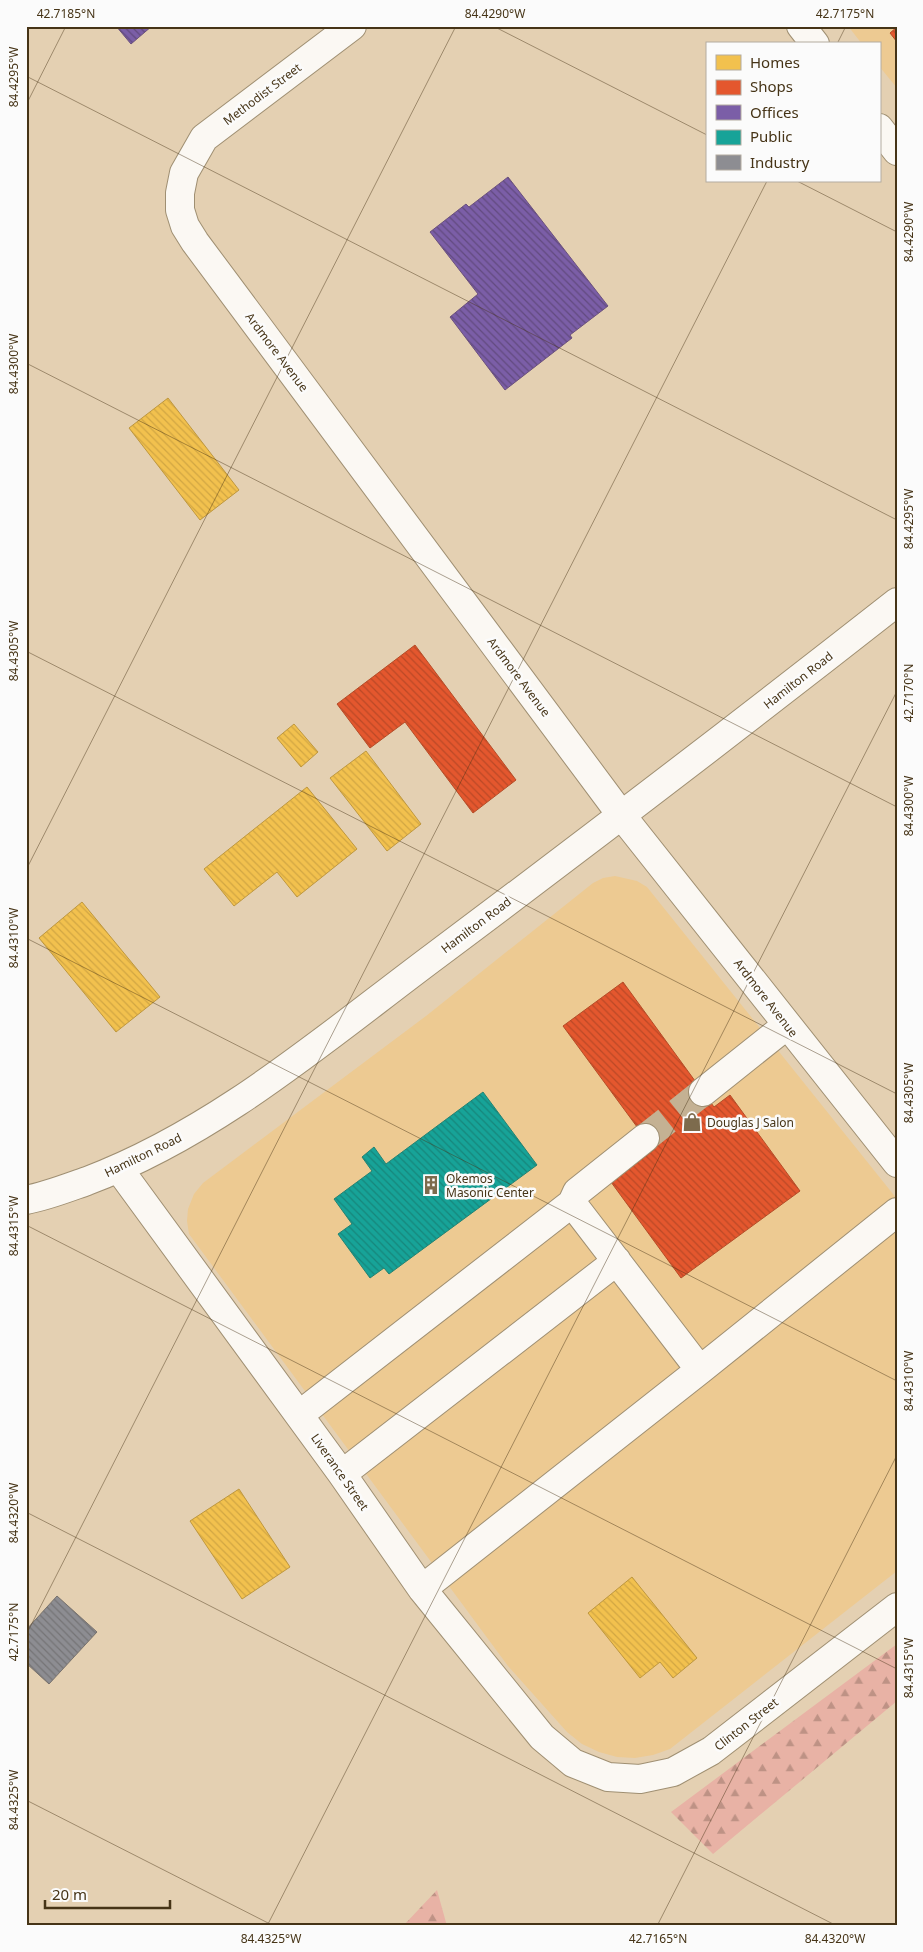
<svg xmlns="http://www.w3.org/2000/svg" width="923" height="1952" font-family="'Noto Sans',sans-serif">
<defs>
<pattern id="forest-firs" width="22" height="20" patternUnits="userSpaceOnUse" patternTransform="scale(1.25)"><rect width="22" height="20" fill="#e8b2a5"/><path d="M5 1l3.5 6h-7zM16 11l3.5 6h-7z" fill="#be9285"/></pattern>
<pattern id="homes-back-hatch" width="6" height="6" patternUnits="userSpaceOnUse" patternTransform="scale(1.25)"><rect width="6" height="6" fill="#f2c14e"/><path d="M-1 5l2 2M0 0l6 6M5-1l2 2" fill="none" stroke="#d1a643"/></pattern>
<pattern id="shops-back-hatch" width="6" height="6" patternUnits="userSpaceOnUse" patternTransform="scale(1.25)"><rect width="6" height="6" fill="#e4572e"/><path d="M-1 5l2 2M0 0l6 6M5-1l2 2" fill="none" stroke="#bb4926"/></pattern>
<pattern id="offices-back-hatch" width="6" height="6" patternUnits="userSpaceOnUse" patternTransform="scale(1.25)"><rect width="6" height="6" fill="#7b5ea7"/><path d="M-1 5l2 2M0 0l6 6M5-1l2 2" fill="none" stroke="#624a7f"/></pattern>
<pattern id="public-back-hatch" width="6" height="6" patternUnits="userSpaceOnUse" patternTransform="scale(1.25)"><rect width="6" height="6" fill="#17a398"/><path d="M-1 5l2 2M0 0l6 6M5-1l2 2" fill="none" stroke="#17867b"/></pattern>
<pattern id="industry-back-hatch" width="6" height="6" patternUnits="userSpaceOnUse" patternTransform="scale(1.25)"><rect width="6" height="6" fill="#8d8d92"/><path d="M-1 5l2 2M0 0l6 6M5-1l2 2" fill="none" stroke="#757476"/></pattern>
</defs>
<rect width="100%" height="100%" fill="#e4d0b2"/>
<!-- built -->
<path fill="#edca92" d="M848 26H897V88L879 66V44H862Z
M615 876 637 881 647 887 897 1199V1571L670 1749 653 1755 635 1758 617 1757 599 1752 582 1744 567 1732 508 1666 189 1234 187 1221 188 1209 194 1194 203 1183 426 1016 593 883 603 878Z"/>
<!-- forest -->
<path fill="url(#forest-firs)" d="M897 1644V1701L713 1854 671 1812Z
M437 1890 447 1926H403Z"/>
<!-- homes -->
<path fill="url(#homes-back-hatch)" stroke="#be973e" d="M168 398 239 490 200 520 129 428Z
M294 724 318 752 301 767 277 738Z
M366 751 421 824 387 851 330 778Z
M307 787 357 849 297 897 277 872 234 906 204 869Z
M82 902 160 997 116 1032 39 938Z
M239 1489 290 1567 242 1599 190 1521Z
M632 1577 697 1658 673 1678 660 1662 640 1678 588 1613Z"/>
<!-- shops -->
<path fill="url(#shops-back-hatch)" stroke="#b54c27" d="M897 27V42L890 33Z
M415 645 516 780 473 813 405 722 370 748 337 704Z
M623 982 714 1107 730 1095 800 1191 681 1278 611 1182 654 1150 563 1026Z"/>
<!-- offices -->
<path fill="url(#offices-back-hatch)" stroke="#6b517c" d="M116 26H152L131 44Z
M508 177 608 306 570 335 572 338 505 390 450 317 478 294 430 232 466 204 469 207Z"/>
<!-- public -->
<path fill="url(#public-back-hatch)" stroke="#258271" d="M483 1092 537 1165 389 1274 384 1268 370 1278 338 1234 352 1224 334 1199 372 1171 362 1157 374 1147 386 1164Z"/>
<!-- industry -->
<path fill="url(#industry-back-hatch)" stroke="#78726d" d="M57 1596 97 1632 49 1684 26 1663V1630Z"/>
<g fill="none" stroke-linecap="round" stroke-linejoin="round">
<!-- minor-tunnel -->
<path stroke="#c4b193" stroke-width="28" stroke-dasharray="28 14" stroke-linecap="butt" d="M645 1138 703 1092"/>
<!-- minor casing -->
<g stroke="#9f8f72" stroke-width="30">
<path id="minor" d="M352 26 204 138 184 173 180 193V210L185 226 195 242 622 816 897 1163
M703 1092 787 1025
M119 1169 342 1474 422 1589 542 1737 573 1763 608 1777 640 1779 673 1772 711 1751 897 1607
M26 1200C47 1196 67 1188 87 1181 217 1132 325 1038 435 956 590 840 744 722 897 602
M572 1203 577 1192 645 1138
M299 1415 572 1203 700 1370
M342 1474 617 1261
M422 1589 700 1370 897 1212"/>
</g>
<!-- major casing -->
<g stroke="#9f8f72" stroke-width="30">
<path id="major" d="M801 26 815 44
M879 128 897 151"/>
</g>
<!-- minor -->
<use href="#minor" stroke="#fbf8f3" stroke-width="28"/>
<!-- major -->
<use href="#major" stroke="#fbf8f3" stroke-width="28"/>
</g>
<!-- ticks -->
<path fill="none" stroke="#463417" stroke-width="1" stroke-opacity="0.45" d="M493 26 707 135M837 44 846 26M26 76 897 520M26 105 66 26M797 181 897 232M26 363 897 807M26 651 897 1094M26 870 456 26M26 938 897 1381M26 1225 897 1669M26 1512 837 1926M26 1635 767 181M26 1800 274 1926M267 1926 897 691M657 1926 897 1455"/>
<!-- icons -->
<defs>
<g id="shop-bare" transform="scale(1.5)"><path d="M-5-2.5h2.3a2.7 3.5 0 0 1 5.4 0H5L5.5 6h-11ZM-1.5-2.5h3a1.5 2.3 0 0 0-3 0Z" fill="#7d6b4d" stroke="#fbfbfb" stroke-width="2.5" paint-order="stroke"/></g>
<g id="building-bare" transform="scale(1.5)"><path d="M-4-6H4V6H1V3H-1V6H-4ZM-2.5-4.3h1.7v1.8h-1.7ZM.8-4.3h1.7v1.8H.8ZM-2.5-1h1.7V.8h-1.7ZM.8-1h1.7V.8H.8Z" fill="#7d6b4d" stroke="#fbfbfb" stroke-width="2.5" paint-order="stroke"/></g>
</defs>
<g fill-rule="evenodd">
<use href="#shop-bare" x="692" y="1122"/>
<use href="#building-bare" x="431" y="1185"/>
</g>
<g text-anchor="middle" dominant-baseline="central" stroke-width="5" stroke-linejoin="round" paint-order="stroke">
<!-- street labels -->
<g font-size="12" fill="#463417" stroke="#fbfbfb">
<text transform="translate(262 94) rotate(-37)">Methodist Street</text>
<text transform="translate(277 352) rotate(53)">Ardmore Avenue</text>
<text transform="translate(519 677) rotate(53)">Ardmore Avenue</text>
<text transform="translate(798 680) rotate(-38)">Hamilton Road</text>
<text transform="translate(476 925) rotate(-37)">Hamilton Road</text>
<text transform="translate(766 998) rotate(52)">Ardmore Avenue</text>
<text transform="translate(143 1155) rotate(-26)">Hamilton Road</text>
<text transform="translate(340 1472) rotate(55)">Liverance Street</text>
<text transform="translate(746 1724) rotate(-38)">Clinton Street</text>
</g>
<!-- poi labels -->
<g font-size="12" fill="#463417" stroke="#fbfbfb" text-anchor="start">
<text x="707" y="1122">Douglas J Salon</text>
<text x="446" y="1178">Okemos<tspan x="446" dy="14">Masonic Center</tspan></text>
</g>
</g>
<!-- border -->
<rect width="923" height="1952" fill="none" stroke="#fbfbfb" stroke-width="55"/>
<!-- legend -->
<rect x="706" y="42" width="175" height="140" fill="#fbfbfb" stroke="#b3aba0"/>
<rect x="716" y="55" width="25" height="15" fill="#f2c14e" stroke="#b3aba0"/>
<text x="750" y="68" font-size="15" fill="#463417">Homes</text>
<rect x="716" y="80" width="25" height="15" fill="#e4572e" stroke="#b3aba0"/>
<text x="750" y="92" font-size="15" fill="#463417">Shops</text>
<rect x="716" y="105" width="25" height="15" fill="#7b5ea7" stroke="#b3aba0"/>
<text x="750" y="118" font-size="15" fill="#463417">Offices</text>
<rect x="716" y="130" width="25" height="15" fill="#17a398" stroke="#b3aba0"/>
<text x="750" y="142" font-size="15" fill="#463417">Public</text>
<rect x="716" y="155" width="25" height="15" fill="#8d8d92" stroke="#b3aba0"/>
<text x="750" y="168" font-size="15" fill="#463417">Industry</text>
<!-- scale -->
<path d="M45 1900v8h125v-8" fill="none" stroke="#463417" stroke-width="2.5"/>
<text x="52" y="1900" font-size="15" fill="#463417" stroke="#fbfbfb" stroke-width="4" paint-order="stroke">20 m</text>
<rect x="28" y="28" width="868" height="1896" fill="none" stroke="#463417" stroke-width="2"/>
<g font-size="12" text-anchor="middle" fill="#463417">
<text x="66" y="18">42.7185°N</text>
<text x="495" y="18">84.4290°W</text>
<text x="845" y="18">42.7175°N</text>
<text transform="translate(14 77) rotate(-90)" y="4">84.4295°W</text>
<text transform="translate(909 232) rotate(-90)" y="4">84.4290°W</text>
<text transform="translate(14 364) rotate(-90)" y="4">84.4300°W</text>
<text transform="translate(909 519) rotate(-90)" y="4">84.4295°W</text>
<text transform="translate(14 651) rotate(-90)" y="4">84.4305°W</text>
<text transform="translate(909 693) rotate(-90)" y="4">42.7170°N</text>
<text transform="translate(909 806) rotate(-90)" y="4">84.4300°W</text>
<text transform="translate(14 938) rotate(-90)" y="4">84.4310°W</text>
<text transform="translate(909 1093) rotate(-90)" y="4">84.4305°W</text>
<text transform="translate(14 1226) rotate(-90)" y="4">84.4315°W</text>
<text transform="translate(909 1381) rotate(-90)" y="4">84.4310°W</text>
<text transform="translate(14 1513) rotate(-90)" y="4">84.4320°W</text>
<text transform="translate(14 1632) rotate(-90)" y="4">42.7175°N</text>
<text transform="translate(909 1668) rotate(-90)" y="4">84.4315°W</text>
<text transform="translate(14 1800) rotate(-90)" y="4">84.4325°W</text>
<text x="271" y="1943">84.4325°W</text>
<text x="658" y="1943">42.7165°N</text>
<text x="835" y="1943">84.4320°W</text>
</g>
</svg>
